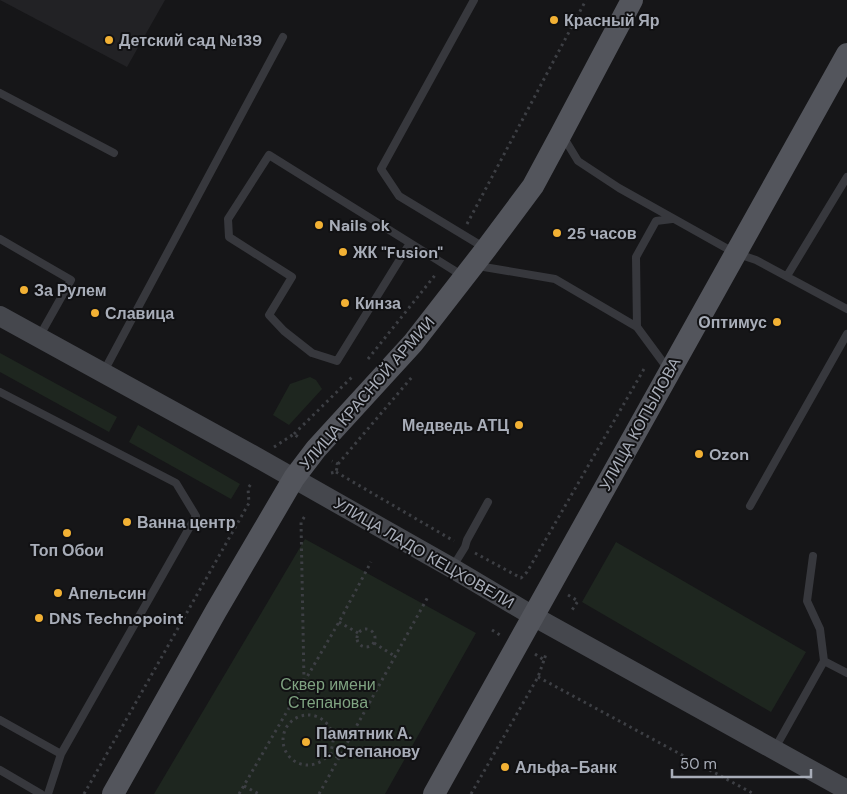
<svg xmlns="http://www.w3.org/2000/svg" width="847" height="794" font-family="'DM Sans',sans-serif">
<rect width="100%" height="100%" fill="#161618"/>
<!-- built -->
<path fill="#222225" d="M0 0H165L127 67Z"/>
<!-- green -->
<path fill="#1e261f" d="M0 353 117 417 109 432 0 372Z
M310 377 316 380 322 389 289 425 273 415 290 384Z
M138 425 240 484 231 499 129 442Z
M305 539 476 633 385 794H154Z
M616 542 806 652 771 712 582 602Z"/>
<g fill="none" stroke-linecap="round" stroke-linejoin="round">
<!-- path -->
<path stroke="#3d3f44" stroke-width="3" stroke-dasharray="2.5 4" stroke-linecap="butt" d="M467 224 586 0
M368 359 436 274
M294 434 354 375
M274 447 294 434 298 437
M338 464 412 377
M336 472 454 541
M331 473 336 472 338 464 332 461
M475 553 521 578 527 572 644 369
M568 595 578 601 572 610
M339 622 358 633
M357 638a9 9 0 1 1 18 0a9 9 0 1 1-18 0Z
M492 630 500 635
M374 643 396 657
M535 654 544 660 546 654
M538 677 754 794
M304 681 301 522 305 516
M283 740a25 25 0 1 1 50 0a25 25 0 1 1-50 0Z
M330 753 339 758
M244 786 259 794
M84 794 249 503 248 488 251 484
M239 794 339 622 371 562
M319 794 429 595
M471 794 538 677 544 660"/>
<!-- service -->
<path stroke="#37383d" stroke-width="8" d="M474 0 381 169 399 196 485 248
M0 93 114 153
M564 138 578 161 619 188 735 253 756 260 847 309
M0 239 71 280 39 337
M410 243 337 361 312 353 284 331 269 315 292 277 229 237 228 219 269 155 463 276
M478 266 555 279 637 327 668 369
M787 276 847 177
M637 327 636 257 656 221 672 219
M103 373 283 37
M0 392 176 483 196 516 61 754 48 794
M750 506 847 334
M813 556 807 601 820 629 824 661
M452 568 465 547 467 540 488 502
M0 720 61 754
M774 750 824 661 847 673
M0 770 41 794"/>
<!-- secondary -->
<path stroke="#45474d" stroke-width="20" d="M0 316 249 453 452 568 533 616 847 790"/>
<!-- primary -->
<path stroke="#53555c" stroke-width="22" d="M113 794 216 611 294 478 316 449 413 343 486 249 533 186 561 134 632 0
M434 794 847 54"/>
</g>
<!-- markers -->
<g fill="#f2b134" stroke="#111113" stroke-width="2">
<circle cx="554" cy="20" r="5"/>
<circle cx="109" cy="40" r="5"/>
<circle cx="319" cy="225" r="5"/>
<circle cx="557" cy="233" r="5"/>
<circle cx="343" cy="252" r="5"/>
<circle cx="24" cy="290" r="5"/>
<circle cx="345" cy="303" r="5"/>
<circle cx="95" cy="313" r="5"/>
<circle cx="777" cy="322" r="5"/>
<circle cx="519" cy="425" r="5"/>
<circle cx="699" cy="454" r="5"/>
<circle cx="127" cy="522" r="5"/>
<circle cx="67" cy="533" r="5"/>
<circle cx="58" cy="593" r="5"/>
<circle cx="39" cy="618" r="5"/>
<circle cx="306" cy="742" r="5"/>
<circle cx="505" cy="767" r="5"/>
</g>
<g text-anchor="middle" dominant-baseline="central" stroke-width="4" stroke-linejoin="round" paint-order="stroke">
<!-- poi labels -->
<g font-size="16" font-weight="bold" fill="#a8adb8" stroke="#111113" text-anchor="start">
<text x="564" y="20">Красный Яр</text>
<text x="119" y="40">Детский сад №139</text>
<text x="329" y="225">Nails ok</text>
<text x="567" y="233">25 часов</text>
<text x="353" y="252">ЖК "Fusion"</text>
<text x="34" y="290">За Рулем</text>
<text x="355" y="303">Кинза</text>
<text x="105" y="313">Славица</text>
<text x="767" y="322" text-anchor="end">Оптимус</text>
<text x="509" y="425" text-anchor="end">Медведь АТЦ</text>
<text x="709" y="454">Ozon</text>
<text x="137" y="522">Ванна центр</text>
<text x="67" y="550" text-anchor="middle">Топ Обои</text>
<text x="68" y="593">Апельсин</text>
<text x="49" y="618">DNS Technopoint</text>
<text x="316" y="733">Памятник А.<tspan x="316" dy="18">П. Степанову</tspan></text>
<text x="515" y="767">Альфа-Банк</text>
</g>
<!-- street labels -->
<g font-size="16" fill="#a8adb8" stroke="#111113">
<text transform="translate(367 393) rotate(-49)">УЛИЦА КРАСНОЙ АРМИИ</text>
<text transform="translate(640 424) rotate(-61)">УЛИЦА КОПЫЛОВА</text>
<text transform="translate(424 553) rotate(30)">УЛИЦА ЛАДО КЕЦХОВЕЛИ</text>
</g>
<!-- park labels -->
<g font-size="16" fill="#7fa381" stroke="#111113">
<text x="328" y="684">Сквер имени<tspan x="328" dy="18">Степанова</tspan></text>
</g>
</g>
<!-- scale -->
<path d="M672 769v8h139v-8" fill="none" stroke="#a8adb8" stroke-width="2.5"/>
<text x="680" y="769" font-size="15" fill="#a8adb8" stroke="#111113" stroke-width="4" paint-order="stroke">50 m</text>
</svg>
